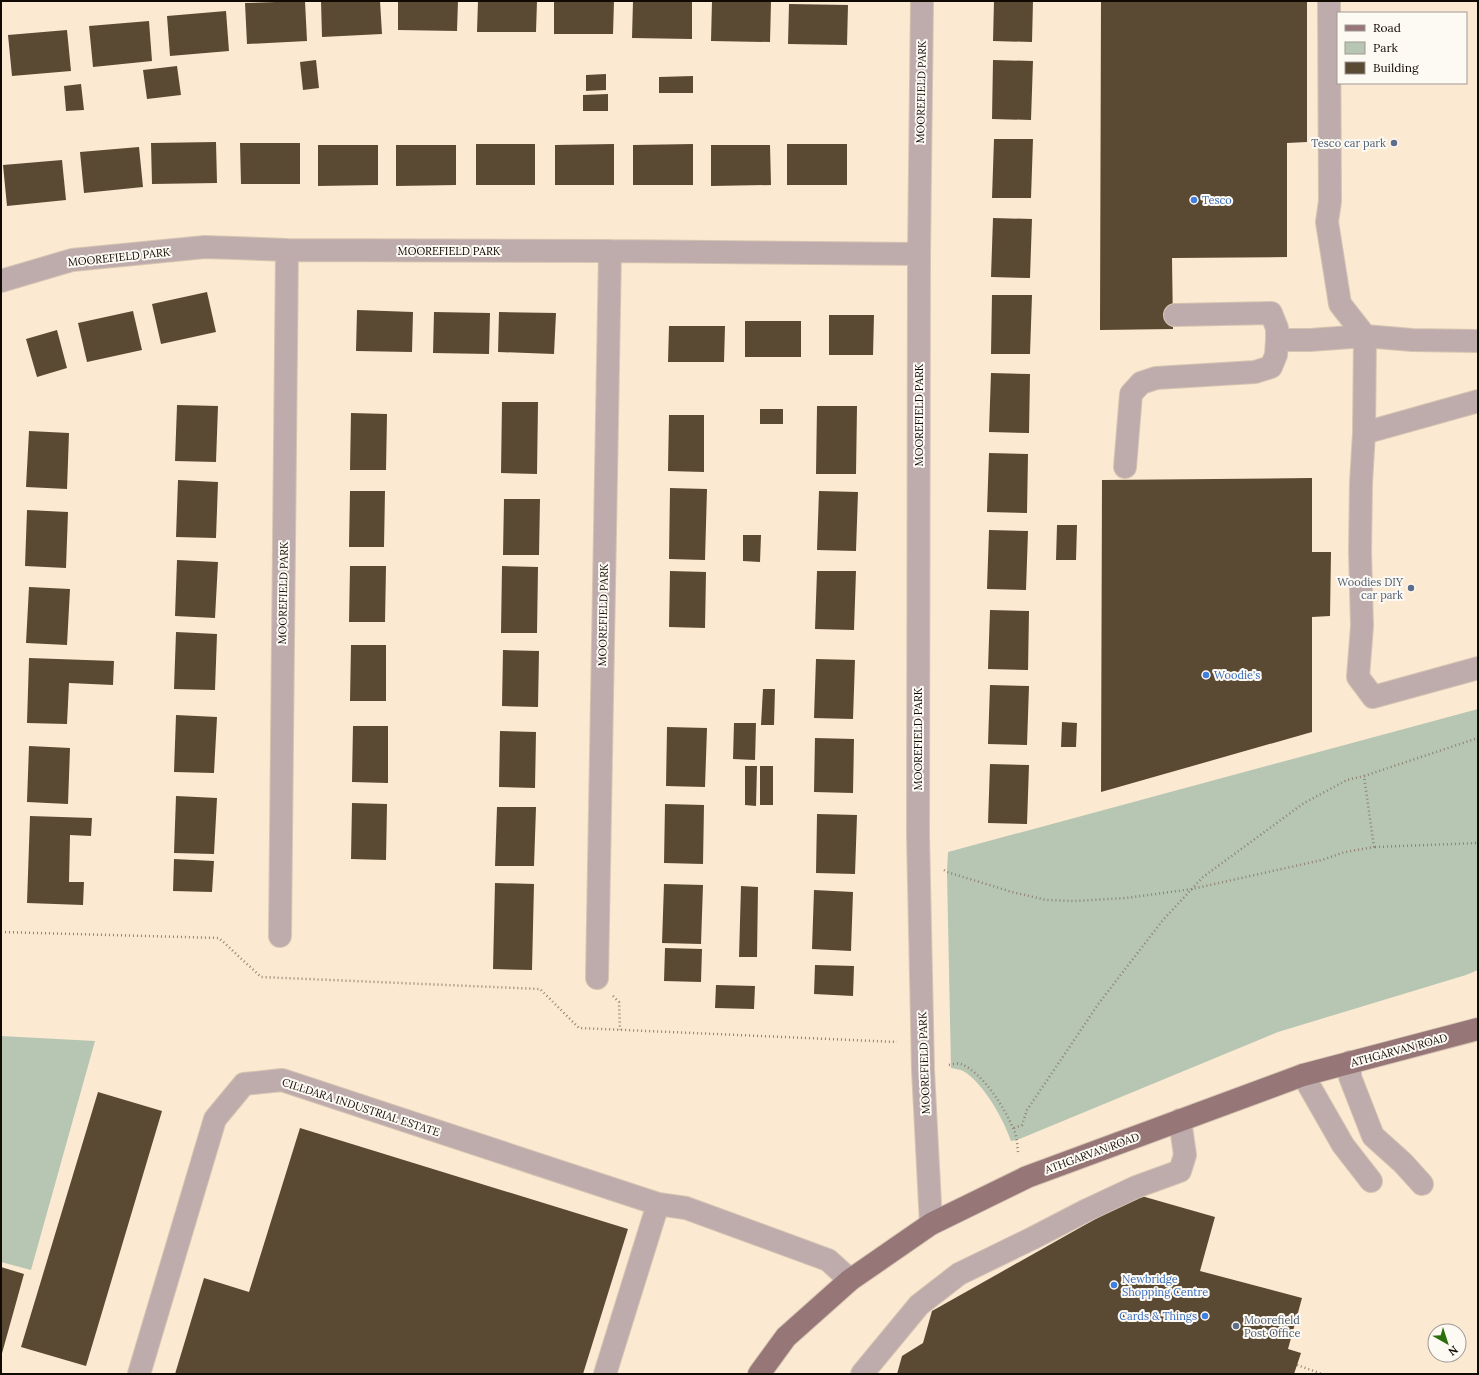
<svg xmlns="http://www.w3.org/2000/svg" width="1479" height="1375" font-family="Lora,serif">
<rect width="100%" height="100%" fill="#fce9d2"/>
<!-- green -->
<path fill="#b6c6b2" d="M1478 709V970L1466 975 1278 1032 1017 1140 1011 1141C1004 1120 983 1082 963 1071 959 1069 955 1069 951 1068L947 872 948 852Z
M1 1036 95 1041 31 1270 1 1262Z"/>
<!-- building -->
<path fill="#5b4a33" d="M305 1 307 41 247 44 245 3Z
M321 1H380L382 34 322 37Z
M398 1H458L457 31 398 30Z
M478 1H537L536 32H477Z
M554 1H614L613 34H554Z
M633 1H692V39L632 38Z
M712 1 771 2 770 42 711 41Z
M994 1H1033L1032 42 993 41Z
M1101 1H1307V142L1287 143V257L1172 258 1173 329 1100 330Z
M789 4 848 5 847 45 788 44Z
M226 11 229 51 170 56 167 16Z
M149 21 152 61 93 67 89 26Z
M67 30 71 71 12 76 8 35Z
M316 60 319 88 303 90 300 62Z
M993 60 1033 61 1031 120 992 119Z
M177 66 181 95 147 99 143 70Z
M606 74V90L586 91V75Z
M693 76V93H659V77Z
M81 84 84 110 66 111 64 86Z
M608 94V111H583V95Z
M994 139H1033L1031 198H992Z
M216 142 217 183 152 184 151 143Z
M240 143H300V184H241Z
M476 144H535V185H476Z
M614 144V185H555V145Z
M693 144V185H633V145Z
M787 144H847V185H787Z
M318 145H378V185L318 186Z
M396 145H456V185L396 186Z
M711 145H770L771 185 711 186Z
M139 147 143 187 84 193 80 152Z
M62 160 66 200 7 206 3 165Z
M993 218 1032 219 1030 278 991 277Z
M207 292 216 332 161 344 152 304Z
M992 295H1032L1030 354H991Z
M357 310 413 312 412 352 356 351Z
M133 311 142 350 87 362 78 323Z
M434 312 490 313 489 354 433 353Z
M499 312 556 313 554 354 498 352Z
M829 315H874L873 355H829Z
M745 321H801V357H745Z
M669 326H725L724 362H668Z
M57 330 67 368 37 377 26 339Z
M991 373 1030 374 1029 433 989 432Z
M502 402H538L537 474 501 473Z
M177 405 218 406 216 462 175 461Z
M817 406H857L856 474H816Z
M760 409H783V424H760Z
M351 413 387 414 386 470H350Z
M669 415H704V472L668 471Z
M29 431 69 433 67 489 26 487Z
M989 453 1028 454 1027 513 987 512Z
M1312 478V552H1331L1330 616 1312 617V732L1101 792 1102 480Z
M178 480 218 482 216 538 176 537Z
M670 488 707 489 705 560 669 559Z
M350 491H385L384 547H349Z
M819 491 858 492 856 551 817 550Z
M504 499H540L539 555H503Z
M27 510 68 512 66 568 25 566Z
M1057 525H1077L1076 560H1056Z
M989 530 1028 531 1026 590 987 589Z
M743 535H761L760 562 743 561Z
M177 560 218 562 215 618 175 616Z
M350 566H386L385 622H349Z
M502 566 538 567 537 633H501Z
M670 571 706 572 705 628 669 627Z
M817 571H856L854 630 815 629Z
M29 587 70 589 67 645 26 643Z
M990 610 1029 611 1028 670 988 669Z
M176 632 217 634 215 690 174 689Z
M351 645H386V701H350Z
M503 650 539 651 538 707 502 706Z
M29 658 114 661 113 685 69 683 67 724 27 723Z
M816 659 855 660 853 719 814 718Z
M990 685 1029 686 1027 745 988 744Z
M763 689H775L774 725H761Z
M176 715 217 717 214 773 174 772Z
M1062 722 1077 723 1076 747H1061Z
M734 723H756L755 760 733 759Z
M353 726H388V783L352 782Z
M667 727 707 728 705 787 666 786Z
M500 731 536 732 535 788 499 787Z
M815 738 854 739 853 793 814 792Z
M29 746 70 748 68 804 27 802Z
M990 764 1029 765 1027 824 988 823Z
M745 766H757L756 806 745 805Z
M760 766H773V805H760Z
M176 796 217 798 214 854 174 853Z
M352 803 387 804 386 860 351 859Z
M665 804 704 805 703 864 664 863Z
M497 807H536L534 866H495Z
M817 814 857 815 855 874 816 873Z
M30 816 92 818 91 836 70 835 69 882H84L83 905 27 903Z
M174 859 214 861 212 892 173 891Z
M495 883 534 884 532 970 493 969Z
M664 884 703 885 701 944 662 943Z
M741 886 758 887 757 957H739Z
M814 890 853 892 851 951 812 949Z
M665 948 702 949 701 982 664 981Z
M815 965 854 966 853 996 814 994Z
M716 985 755 986 754 1009 715 1008Z
M98 1092 162 1111 86 1366 21 1347Z
M300 1128 628 1229 583 1374H175L204 1278 249 1292Z
M1138 1195 1215 1217 1200 1271 1302 1298 1288 1349 1301 1353 1294 1374H897L902 1356 923 1343 932 1311Z
M1 1267 24 1274 1 1357Z"/>
<g fill="none" stroke-linecap="round" stroke-linejoin="round">
<!-- minor casing -->
<g stroke="#d6c5b1" stroke-width="24">
<path id="minor" d="M922 1 919 254 918 835 923 1070 931 1224
M1329 1 1330 201 1327 222 1340 304 1365 336 1364 433 1361 483 1360 552 1362 626 1358 677 1373 697 1478 668
M1 281 72 260 205 247 287 250 610 251 919 254
M1175 315 1271 313 1277 328V340H1310L1365 336 1412 340 1478 341
M1364 433 1478 401
M1125 467 1131 394 1141 383 1156 378 1255 372 1271 367 1276 355 1277 340
M280 936 287 250
M597 978 610 251
M1350 1062V1077L1373 1136 1403 1163 1422 1184
M1303 1075 1343 1145 1371 1181
M139 1374 215 1119 244 1084 282 1080 658 1204 686 1208 828 1260 850 1280
M605 1374 658 1204
M862 1374 919 1305 959 1274 1033 1238 1087 1210 1136 1187 1180 1171 1185 1155 1180 1120"/>
</g>
<!-- major casing -->
<g stroke="#d6c5b1" stroke-width="24">
<path id="major" d="M759 1374 786 1337 850 1280 931 1224 1027 1177 1303 1075 1478 1029"/>
</g>
<!-- path -->
<path stroke="#8f8171" stroke-width="2.5" stroke-dasharray="1 3" stroke-linecap="butt" d="M1375 847 1478 843
M944 870 947 872 1012 892 1046 900 1075 901 1126 898 1192 889 1322 860 1345 852 1374 847 1364 776 1478 738
M1 932 219 938 261 977 540 989 579 1028 897 1042
M613 996 619 1002 620 1030
M949 1065C953 1064 958 1063 961 1064 983 1073 1004 1107 1013 1128 1017 1135 1017 1144 1018 1152
M1014 1128 1022 1125 1027 1110 1099 1003 1163 920 1203 877 1304 803 1347 780 1364 776
M1297 1365 1322 1374"/>
<!-- minor -->
<use href="#minor" stroke="#beacad" stroke-width="22"/>
<!-- major -->
<use href="#major" stroke="#967677" stroke-width="22"/>
</g>
<!-- markers -->
<g fill="#5c6f8a" stroke="#fdf9f3" stroke-width="1.5">
<circle cx="1394" cy="143" r="4"/>
<circle cx="1411" cy="588" r="4"/>
<circle cx="1236" cy="1326" r="4"/>
</g>
<g fill="#3f7fe0" stroke="#fdf9f3" stroke-width="1.5">
<circle cx="1194" cy="200" r="4"/>
<circle cx="1206" cy="675" r="4"/>
<circle cx="1114" cy="1285" r="4"/>
<circle cx="1205" cy="1316" r="4"/>
</g>
<g text-anchor="middle" dominant-baseline="central" stroke-width="4" stroke-linejoin="round" paint-order="stroke">
<!-- street labels -->
<g font-size="11" fill="#110a02" stroke="#fdf9f3">
<text transform="translate(921 92) rotate(-89)">MOOREFIELD PARK</text>
<text x="449" y="251">MOOREFIELD PARK</text>
<text transform="translate(119 257) rotate(-6)">MOOREFIELD PARK</text>
<text transform="translate(919 415) rotate(-90)">MOOREFIELD PARK</text>
<text transform="translate(283 593) rotate(-89)">MOOREFIELD PARK</text>
<text transform="translate(603 615) rotate(-89)">MOOREFIELD PARK</text>
<text transform="translate(918 739) rotate(-90)">MOOREFIELD PARK</text>
<text transform="translate(1399 1050) rotate(-15)">ATHGARVAN ROAD</text>
<text transform="translate(924 1063) rotate(-92)">MOOREFIELD PARK</text>
<text transform="translate(361 1107) rotate(18)">CILLDARA INDUSTRIAL ESTATE</text>
<text transform="translate(1092 1153) rotate(-20)">ATHGARVAN ROAD</text>
</g>
<!-- service labels -->
<g font-size="11" fill="#4e5e75" stroke="#fdf9f3" text-anchor="end">
<text x="1386" y="143">Tesco car park</text>
<text x="1403" y="582">Woodies DIY<tspan x="1403" dy="13">car park</tspan></text>
<text x="1244" y="1320" text-anchor="start">Moorefield<tspan x="1244" dy="13">Post Office</tspan></text>
</g>
<!-- shop labels -->
<g font-size="11" fill="#366cbe" stroke="#fdf9f3" text-anchor="start">
<text x="1202" y="200">Tesco</text>
<text x="1214" y="675">Woodie's</text>
<text x="1122" y="1279">Newbridge<tspan x="1122" dy="13">Shopping Centre</tspan></text>
<text x="1197" y="1316" text-anchor="end">Cards &amp; Things</text>
</g>
</g>
<!-- border -->
<rect width="1479" height="1375" fill="none" stroke="#110a02" stroke-width="4"/>
<!-- legend -->
<rect x="1337" y="12" width="130" height="72" fill="#fdf9f3" stroke="#9f9993"/>
<rect x="1345" y="25" width="20" height="6" fill="#967677" stroke="#9f9993"/>
<text x="1373" y="32" font-size="12" fill="#110a02">Road</text>
<rect x="1345" y="42" width="20" height="12" fill="#b6c6b2" stroke="#9f9993"/>
<text x="1373" y="52" font-size="12" fill="#110a02">Park</text>
<rect x="1345" y="62" width="20" height="12" fill="#5b4a33" stroke="#9f9993"/>
<text x="1373" y="72" font-size="12" fill="#110a02">Building</text>
<!-- north arrow -->
<g transform="translate(1447 1343) rotate(141)"><circle r="19" fill="#fdf9f3" stroke="#9f9993"/>
<path d="M0-3L7 15L0 10L-7 15Z" fill="#2b6f0b"/>
<text y="-6" font-size="11" font-weight="bold" text-anchor="middle" fill="#110a02">N</text>
</g>
</svg>
